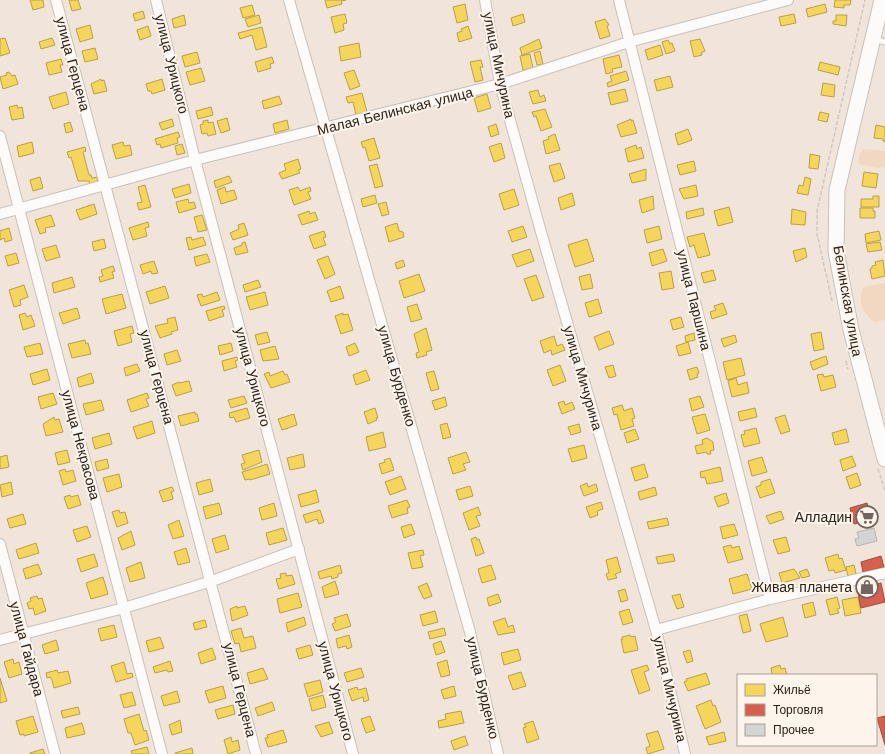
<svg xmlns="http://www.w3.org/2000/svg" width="885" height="754" font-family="'Work Sans',sans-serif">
<rect width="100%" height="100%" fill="#f1e5db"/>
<!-- green -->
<path fill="#f2d7c1" d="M863 149 885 151V166L878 168 859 164V155Z
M885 283V320L874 322C862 312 858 303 863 287Z"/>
<!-- homes -->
<path fill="#f6d55c" stroke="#b99f48" d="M30 0H43L44 7 33 10Z
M69 0H78L81 9 72 11Z
M325 0H346L341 1 342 4 327 8Z
M835 0H851L850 5H844V8L834 7Z
M465 4 468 20 457 23 453 7Z
M825 4 827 12 808 17 806 9Z
M252 5 255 15 243 18 240 8Z
M143 11 145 18 135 21 133 14Z
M345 14 347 23 343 24 344 30 335 33 331 17Z
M523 14 525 22 513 26 511 18Z
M794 14 796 23 781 26 779 17Z
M184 15 186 25 174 28 172 19Z
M259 15 261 23 248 27 245 19Z
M836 15H847L846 26 833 24V21H836Z
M605 19 609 25 607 26 610 36 600 39 595 22Z
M90 25 93 38 80 42 76 29Z
M148 26 151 36 140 40 137 30Z
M468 26 472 38 459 42 457 33 462 31 461 29Z
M262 27 267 47 256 50 252 35 240 39 238 33Z
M5 38 10 53 0 56V39Z
M52 38 55 45 41 49 39 42Z
M539 39 542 48 522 55 520 48Z
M700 39 705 51 701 53 702 55 694 57 690 41Z
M668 40 670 44 672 43 675 51 666 54 662 42Z
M359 43 361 57 341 61 339 47Z
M660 45 663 55 648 60 645 50Z
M95 48 98 59 85 62 82 51Z
M540 51 543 64 537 65 534 53Z
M197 52 200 63 185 67 182 56Z
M530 54 533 68 523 70 520 56Z
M619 55 622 67 612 69 613 72 606 74 603 59Z
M272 57 274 63 270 64 271 68 258 72 255 62Z
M61 59 63 65H60L62 72 49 75 46 63Z
M481 60 483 67H480L483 80 475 82 470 62Z
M820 62 840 67 838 75 818 70Z
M201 68 205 81 190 85 186 72Z
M354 70 360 86 350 90 344 73Z
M626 71 629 80 608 87 607 83 612 81 610 76Z
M9 72 12 76 15 75 18 84 3 89 0 77 7 75 6 73Z
M670 76 673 87 657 91 654 80Z
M101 79V81L104 80 107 91 94 94 91 84Z
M162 79 165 90 152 94 151 91H148L146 84Z
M823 83 835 85 834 97 821 95Z
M625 89 628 101 611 105 608 93Z
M538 90 540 97 544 95 546 101 533 104 529 92Z
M66 92 69 104 53 109 49 97Z
M362 93 367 112 356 115 353 102 348 103 346 97Z
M487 94 491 108 478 112 474 98Z
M279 96 282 104 264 109 262 101Z
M17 105 18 108 22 107 24 118 12 120 9 107Z
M211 107 213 115 198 119 196 111Z
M545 109 552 127 541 131 536 116 534 117 532 112Z
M820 112 829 114 827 122 818 120Z
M227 118 230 130 221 133 217 121Z
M172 119 174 126 162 130 159 123Z
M631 119V121L633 120 637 133 621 137 617 125Z
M208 120V123L213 122 216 134 208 136 207 133 202 134 200 125 203 124V121Z
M287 120 289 129 275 133 273 124Z
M70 122 73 131 66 133 64 124Z
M496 124 499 134 491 137 488 127Z
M876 125 885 127V142L883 141V139L874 138Z
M688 129 692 140 678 145 675 134Z
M178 132 180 137 177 138 178 143 161 148 160 144 157 145 155 139Z
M555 134 560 150 546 154 543 141 549 139 548 137Z
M374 138 380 158 369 161 365 147 363 148 361 142Z
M32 142 34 153 19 157 17 146Z
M123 142 124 146 130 145 132 155 116 159 112 145Z
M501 143 505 158 494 162 489 147Z
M182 144 185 153 177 155 175 146Z
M636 145 637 149 641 147 644 158 628 162 625 149Z
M85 147 86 151 83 152 89 175H91L92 178 97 177 98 183 90 185 89 181H78L71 157 69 158 67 152Z
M810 154 820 156 818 169 809 168Z
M298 159 301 169 298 170 300 173 282 179 279 173 286 170 284 164Z
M694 161 696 171 680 175 677 165Z
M560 163 565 178 554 182 549 166Z
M377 164 383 186 375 188 369 166Z
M646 169V180L632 183 629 174Z
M864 172 878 174 876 188 862 186Z
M229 176 232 182 216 188 214 181Z
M40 177 43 188 33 191 30 180Z
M805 177 811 179 808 195 797 193 799 185 803 186Z
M189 184 191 193 175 198 172 189Z
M145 185 151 207 139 210 137 203 142 202 138 187Z
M696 185 698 196 684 199 679 189Z
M225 187 226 192 234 190 237 199 221 204 217 190Z
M298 187 300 191 310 187 311 191 308 192 311 199 294 205 289 190Z
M514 189 519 205 504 210 499 194Z
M572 193 575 205 561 210 558 198Z
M375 195 377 203 363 207 361 199Z
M653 196 654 209 642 213 639 200Z
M873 196H879V207H861V199H873Z
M188 199 189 203 194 202 196 208 179 213 176 202Z
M386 202 389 214 382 216 378 204Z
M94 204 97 214 80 220 76 210Z
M729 207 733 222 718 226 714 211Z
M703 208 704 215 687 219 686 212Z
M860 208H873V211H875V218H860Z
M792 209 806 212 805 225 791 224Z
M309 211 310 214 315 212 318 220 302 225 298 215Z
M51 215 55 226 45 228 46 232 40 234 35 220Z
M202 215 207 230 198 232 194 217Z
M148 222 149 227 145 228 147 236 133 240 129 228Z
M244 223 248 235 233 240 230 233 239 229 238 225Z
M397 223 399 231 403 232 404 237 389 242 385 227Z
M523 226 527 237 512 242 508 231Z
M659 226 662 239 647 243 644 230Z
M9 228 12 240 5 242 4 238 0 240V231Z
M324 231 326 237 323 238 326 245 314 249 309 236Z
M879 231 881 240 866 243 865 234Z
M704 233 710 255 698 258 694 245 690 247 687 237Z
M191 237 192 240 203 237 206 245 189 250 186 238Z
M104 239 106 248 94 251 92 242Z
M587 239 594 261 575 267 568 245Z
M245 242 248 252 236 255 234 248 242 245V243Z
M880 242 882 250 868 252 866 244Z
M56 245 60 257 46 261 42 249Z
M805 248 807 257 796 262 793 251Z
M530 249 534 261 517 267 512 255Z
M663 249 667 261 652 266 649 253Z
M16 253 19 263 8 266 5 256Z
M207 254 210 262 196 266 194 257Z
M328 256 335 274 325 279 317 260Z
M403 260 405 266 397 269 395 263Z
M883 260 885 276 872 279 870 269 872 268V266L876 265 875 262Z
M154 261 158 273 152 274 151 271 143 274 140 265Z
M113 266 115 271 112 272 114 278 100 282 99 277 103 276 101 270Z
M713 270 716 280 704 283 701 273Z
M671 271 674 288 662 290 659 273Z
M419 274 425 291 404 298 399 281Z
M590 274 593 288 582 290 579 277Z
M536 275 544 297 532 301 524 279Z
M72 277 75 287 54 293 52 283Z
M258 280 261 287 245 292 243 285Z
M24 285 28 297 20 300 21 305 14 307 9 290Z
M165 286 169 298 150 304 146 292Z
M340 286 344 298 331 302 327 291Z
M217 292 220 300 201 306 197 295 202 294 203 297Z
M265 292 268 305 250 310 246 297Z
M122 294 126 308 106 314 102 299Z
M598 299 602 313 589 317 585 303Z
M723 303 727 314 712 319 710 312 716 310 714 306Z
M417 304 422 319 411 322 407 307Z
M224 306 225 309 222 310 224 316 209 321 206 311Z
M77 308 80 318 63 324 59 313Z
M25 313 27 317 31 315 35 326 23 330 19 315Z
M343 313V315L348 314 353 330 341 334 335 316Z
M175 317 178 330 171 332 172 334 160 338 155 326 168 323 167 319Z
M681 317 684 327 673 330 670 320Z
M132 326 134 333 130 334 132 342 118 346 114 331Z
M426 328 432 350 426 352 427 355 417 358 416 353 419 352 414 334Z
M609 331 614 344 599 350 594 337Z
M267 332 270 342 258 345 255 335Z
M821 332 824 349 814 351 811 334Z
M694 333 695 340 686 342 685 336Z
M735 335 737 342 724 347 721 339Z
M554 336 557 346 562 344 565 350 552 355 551 350 544 353 540 341Z
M85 340 86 344 88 343 91 354 72 358 68 344Z
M688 342 691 353 679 356 676 346Z
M40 343 43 354 27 357 24 347Z
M231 343 233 351 220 355 218 346Z
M355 343 359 352 349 356 346 347Z
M275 346 279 359 263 361 260 350Z
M177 350 181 361 167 365 164 354Z
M826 356 828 364 813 370 810 362Z
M237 357 238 360 235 361 237 367 224 371 222 361Z
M741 358 745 375 727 380 723 362Z
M137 364 140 371 126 376 124 368Z
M560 365 566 381 553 386 547 370Z
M613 365 616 376 609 378 605 367Z
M697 367 699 373 697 374 698 377 690 380 687 370Z
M47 369 50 380 33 385 30 374Z
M366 370 370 380 356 385 353 375Z
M283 371 285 375 287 374 290 382 271 388 264 374 269 372 270 376Z
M434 371 439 389 431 391 426 373Z
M91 373 94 383 79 387 77 378Z
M823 374 824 377 833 375 836 387 821 391 817 375Z
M736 378 738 385 747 382 749 393 732 397 728 381Z
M189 381 192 391 176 396 172 385 179 382V383Z
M53 393 57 404 41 409 38 397Z
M147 393 149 398 146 399 149 406 131 412 127 400Z
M244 396 247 403 231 408 228 400Z
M700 396 704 407 692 411 689 399Z
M445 397 447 406 435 410 432 401Z
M101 400 104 410 86 415 83 404Z
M564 401 565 405 572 402 575 409 562 414 558 403Z
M622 405 624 411 632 408 635 418 632 419 634 426 621 430 617 414 614 415 612 408Z
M247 408 250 418 236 422 234 417 230 418 229 413Z
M375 408 378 418H376L377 420 368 424 364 412Z
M755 408 757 417 740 421 738 412Z
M195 412V414H197L199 421 181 426 178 416Z
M294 414 297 425 282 430 278 419Z
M705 414 710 430 697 434 692 417Z
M785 415 790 431 781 434 775 418Z
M54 417 55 420 59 419 63 432 46 436 43 424Z
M152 421 155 433 137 439 133 427Z
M447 423 451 437 443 439 440 425Z
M579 424 581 432 571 435 568 427Z
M756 428 760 443 744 447 741 435 745 434 744 431Z
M635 429 639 439 627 443 624 433Z
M846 429 849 442 835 445 832 433Z
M383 432 386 447 369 451 366 437Z
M109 433 112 444 95 449 92 438Z
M707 438 713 442 714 450 710 451 711 454H707L706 452 697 454 695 446 703 444 702 440Z
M584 445 587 458 572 462 568 449Z
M67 450 70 462 58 465 55 453Z
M259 450 262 462 243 470 241 464 245 463 242 455Z
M466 452 470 462 463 464 466 470 453 474 448 458Z
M303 454 305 467 290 470 287 458Z
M7 455 9 467 0 469V457Z
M852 456 856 466 843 471 840 460Z
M762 457 767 472 752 476 748 461Z
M390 458 394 470 382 474 379 464 385 462 384 460Z
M107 459 109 468 97 471 95 462Z
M267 464 270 474 250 480V479L245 480 242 472Z
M644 464 648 477 635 481 631 468Z
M720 467 723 481 707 484 705 477 701 478 700 472Z
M65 469 66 472 73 470 76 481 63 485 59 471Z
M857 473 861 485 850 489 846 477Z
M119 474 122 487 107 492 103 478Z
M401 476 406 489 390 495 385 482Z
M210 479 213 491 199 495 196 483Z
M770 479 775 493 760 498 756 487 761 485V482Z
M11 482 13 494 2 497 0 485Z
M587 483 588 487 596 484 598 491 584 496 580 486Z
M470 486 473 496 459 500 456 490Z
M172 487 174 491 171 492 173 499 163 502 159 491Z
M655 487 657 495 640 500 638 492Z
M316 490 319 502 301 507 298 495Z
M726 493 729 503 718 507 714 497Z
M70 495 71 497 78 495 81 505 68 509 64 497Z
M407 500 410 507 407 508 408 513 392 518 388 506Z
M601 502 603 509 597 511 598 515 590 518 586 507Z
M219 503 222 514 206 519 203 507Z
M274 503 277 516 262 520 259 508Z
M478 507 481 515 476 516 480 526 469 530 463 513Z
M119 510 120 513 125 512 128 523 117 527 112 512Z
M320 510 324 522 319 524 317 519 306 523 303 515Z
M781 511 784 519 770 524 766 516Z
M23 514 26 524 10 528 7 519Z
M667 518 669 525 649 529 647 522Z
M179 520 184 536 173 539 168 525Z
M411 524 415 534 404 538 401 527Z
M734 524 738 535 723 539 720 527Z
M87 526 91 537 77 542 73 530Z
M283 528 287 540 269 545 266 533Z
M131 531 135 545 122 550 118 538Z
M225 535 229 549 216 553 212 539Z
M476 537 477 540 479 539 484 553 476 556 471 539Z
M786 537 790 551 778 554 773 540Z
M36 543 39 553 19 559 16 550Z
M731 545 732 548 739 546 743 559 728 563 723 547Z
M186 548 190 562 178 565 174 552Z
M423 550 424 555 420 556 423 567 412 569 408 553Z
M94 554 98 566 81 572 77 559Z
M673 554 675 561 658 564 656 557Z
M838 554 839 559 842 558 846 570 835 573 834 570 829 571 825 558Z
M617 557 621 572 615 574 617 578 608 580 606 574 609 573 606 560Z
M141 562 145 578 130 582 126 568Z
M38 564 42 574 26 579 23 569Z
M340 565 342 573 338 574V577L332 579 331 576 320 579 318 572Z
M491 565 496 579 482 583 478 569Z
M854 565 856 574 848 576 846 567Z
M794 569 800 578 782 583 779 573Z
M807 569 810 576 802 578 799 572Z
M286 573V576L292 575 295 584 279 589 276 579 281 578 280 574Z
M747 574 752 589 733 594 729 579Z
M103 577 108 594 91 599 86 583Z
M335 581 339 594 325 598 322 587Z
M427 583 432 596 424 599 418 587Z
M625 589 628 600 621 602 618 591Z
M298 593 302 607 280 613 277 599Z
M498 594 501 602 489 606 487 598Z
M680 594 684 607 677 609 672 596Z
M37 596 38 599 42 598 46 611 35 615 33 608 29 609 27 603 31 601 30 598Z
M837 597 840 608 837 609 839 613 830 615 826 600Z
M858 597 861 613 845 616 842 600Z
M813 602 816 615 805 618 802 605Z
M237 606V608L245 606 248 615 232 621 230 609Z
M629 609 633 622 623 625 619 612Z
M435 611 438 622 423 626 420 615Z
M347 614 351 626 335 631 332 624 336 622 334 618Z
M747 614 751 631 743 633 739 616Z
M304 617 306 625 288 632 286 623Z
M783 617 788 636 766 642 760 624Z
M505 618 508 627 513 625 515 632 498 635 493 622Z
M205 620 207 627 195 630 193 623Z
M114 625 117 637 101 641 98 629Z
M241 628 244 638 253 636 256 648 241 652 239 643 235 644 231 631Z
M444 628 446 635 430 639 428 632Z
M349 635 352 647 347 649 346 646 338 648 336 639Z
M630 635 631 637 635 636 638 650 624 653 621 639H623L622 637Z
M160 637 164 648 149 652 146 641Z
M56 640 59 650 45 654 42 645Z
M441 641 445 652 436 655 433 644Z
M310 645 313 655 299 659 296 649Z
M212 648 216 659 201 664 198 653Z
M518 649 521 660 504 665 501 653Z
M690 650 693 661 687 663 683 652Z
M13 659 14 664 19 662 22 674 9 678 4 662Z
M447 660 450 675 441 677 437 663Z
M170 661 173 671 168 672 167 670 155 673 153 667Z
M124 662 127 674 132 673 133 677 116 682 111 666Z
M647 665 649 670 644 672 650 690 639 694 631 670Z
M780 665 781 669 785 668 787 675H772L771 668Z
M263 668 268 679 250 684 247 673Z
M361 668 364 677 347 682 344 673Z
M57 670 58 673 68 671 71 683 54 688 52 680 50 677 47 678 46 673Z
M521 672 526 686 513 690 508 676Z
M706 673 710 684 688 691 684 682 687 681 686 679Z
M0 678 7 701 0 703Z
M320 680 323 692 308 697 304 684Z
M223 686 226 698 209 703 205 691Z
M454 686 456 696 444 699 441 690Z
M357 687 358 690 366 688 369 700 364 702 363 697 352 701 348 690Z
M177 691 180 702 164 706 161 696Z
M132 692 136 705 124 708 120 695Z
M323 695 326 707 312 711 309 699Z
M711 700 713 706 715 705 721 722 705 729 696 706Z
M272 702 275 710 258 716 255 708Z
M233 705 235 714 218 719 215 710Z
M78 707 80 714 63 718 61 711Z
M461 711 464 723 439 728 438 721 446 719 445 714Z
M139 714 144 731 146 730 149 740 135 745 131 733H128L124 719Z
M33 716 38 732 24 736V734L20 735 16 721Z
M370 716 375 730 366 733 361 719Z
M180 720 182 732 172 735 169 725Z
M533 721 539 739 527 743 523 728 526 727 524 724Z
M329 722 333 733 321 737 315 726Z
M82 723 85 734 67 738 65 728Z
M283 730 287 742 268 747 265 738H268L267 735Z
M658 731 664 749 648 754 646 748 650 746 646 734Z
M724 732 726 741 709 745 706 737Z
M465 736 468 745 454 750 451 741Z
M231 737 232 742 238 740 240 750 228 754 224 740Z
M147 747 149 754H132L131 751Z
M192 748 193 754H175V753Z
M43 749 45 754H30V753Z"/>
<!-- shops -->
<path fill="#d6604d" stroke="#a34d3e" d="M867 503 872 520 854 524 850 508Z
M881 556 884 567 863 572 861 562Z
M881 583 885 602 861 608 857 588Z
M885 716V745L877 718Z"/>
<!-- building -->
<path fill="#d4d4d3" stroke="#b4b4b2" d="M874 528 877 541 857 546 855 539 859 538 857 532Z"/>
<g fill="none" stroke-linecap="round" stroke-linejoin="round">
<!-- lane casing -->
<g stroke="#c9c0b8" stroke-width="7">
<path id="lane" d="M874 39 885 42"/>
</g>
<!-- street casing -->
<g stroke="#c9c0b8" stroke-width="12">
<path id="street" d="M56 0 256 754
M156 0 195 160 353 754
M289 0 470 632 498 754
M485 0 500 84 541 232 656 630 685 754
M619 0 770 599
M0 136 162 754
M0 214 195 160 500 84 629 42 788 0
M0 544 55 754
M656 630 770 599 885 573
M0 640 124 608 212 581 299 549"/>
</g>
<!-- secondary casing -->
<g stroke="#c9c0b8" stroke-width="17">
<path id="secondary" d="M882 0 837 190 836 251 851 330 885 459"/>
</g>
<!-- path -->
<path stroke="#cbc7c2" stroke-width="1.5" stroke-dasharray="4 2" stroke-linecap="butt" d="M832 301 817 234V211L865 0
M846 361 848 369
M878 469 885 491"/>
<!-- lane -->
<use href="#lane" stroke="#fdfbfa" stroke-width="5"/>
<!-- street -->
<use href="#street" stroke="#fdfbfa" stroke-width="10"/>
<!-- secondary -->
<use href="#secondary" stroke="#fdfbfa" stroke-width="15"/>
</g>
<!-- icons -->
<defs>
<g id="supermarket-ring" transform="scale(1.15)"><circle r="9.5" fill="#fdf4ec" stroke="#70665e" stroke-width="1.5"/><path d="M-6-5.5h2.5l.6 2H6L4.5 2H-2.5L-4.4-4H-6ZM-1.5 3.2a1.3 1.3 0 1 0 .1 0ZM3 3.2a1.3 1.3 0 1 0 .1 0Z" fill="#70665e"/></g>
<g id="shop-ring" transform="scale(1.15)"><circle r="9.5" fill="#fdf4ec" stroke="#70665e" stroke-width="1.5"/><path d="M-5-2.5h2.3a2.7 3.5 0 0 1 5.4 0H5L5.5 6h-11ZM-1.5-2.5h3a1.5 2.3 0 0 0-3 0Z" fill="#70665e"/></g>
</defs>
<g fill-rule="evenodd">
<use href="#supermarket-ring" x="867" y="517"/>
<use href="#shop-ring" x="867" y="587"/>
</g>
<g text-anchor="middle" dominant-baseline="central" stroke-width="4" stroke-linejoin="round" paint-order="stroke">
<!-- street labels -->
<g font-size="14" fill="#2b221b" stroke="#fdf4ec">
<text transform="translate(73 64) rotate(75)">улица Герцена</text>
<text transform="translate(172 64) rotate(76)">улица Урицкого</text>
<text transform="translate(499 65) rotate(78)">улица Мичурина</text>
<text transform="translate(395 111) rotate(-14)">Малая Белинская улица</text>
<text transform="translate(694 300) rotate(76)">улица Паршина</text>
<text transform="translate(848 301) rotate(80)">Белинская улица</text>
<text transform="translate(397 376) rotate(74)">улица Бурденко</text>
<text transform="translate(157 377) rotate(75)">улица Герцена</text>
<text transform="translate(253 377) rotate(75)">улица Урицкого</text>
<text transform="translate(583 378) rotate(74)">улица Мичурина</text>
<text transform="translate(81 445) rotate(75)">улица Некрасова</text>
<text transform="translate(27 649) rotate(75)">улица Гайдара</text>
<text transform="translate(483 688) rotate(77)">улица Бурденко</text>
<text transform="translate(670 689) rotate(77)">улица Мичурина</text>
<text transform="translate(240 690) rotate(76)">улица Герцена</text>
<text transform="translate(336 691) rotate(75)">улица Урицкого</text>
</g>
<!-- poi labels -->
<g font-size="14" fill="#2b221b" stroke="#fdf4ec" text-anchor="end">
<text x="852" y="517">Алладин</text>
<text x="852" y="587">Живая планета</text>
</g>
</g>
<!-- legend -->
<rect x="737" y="674" width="140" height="72" fill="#fdf4ec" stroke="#a9a098"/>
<rect x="745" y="684" width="20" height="12" fill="#f6d55c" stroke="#a9a098"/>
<text x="773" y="694" font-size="12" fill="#2b221b">Жильё</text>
<rect x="745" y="704" width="20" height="12" fill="#d6604d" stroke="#a9a098"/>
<text x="773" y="714" font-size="12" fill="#2b221b">Торговля</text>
<rect x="745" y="724" width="20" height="12" fill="#d4d4d3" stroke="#a9a098"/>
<text x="773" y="734" font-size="12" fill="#2b221b">Прочее</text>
</svg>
